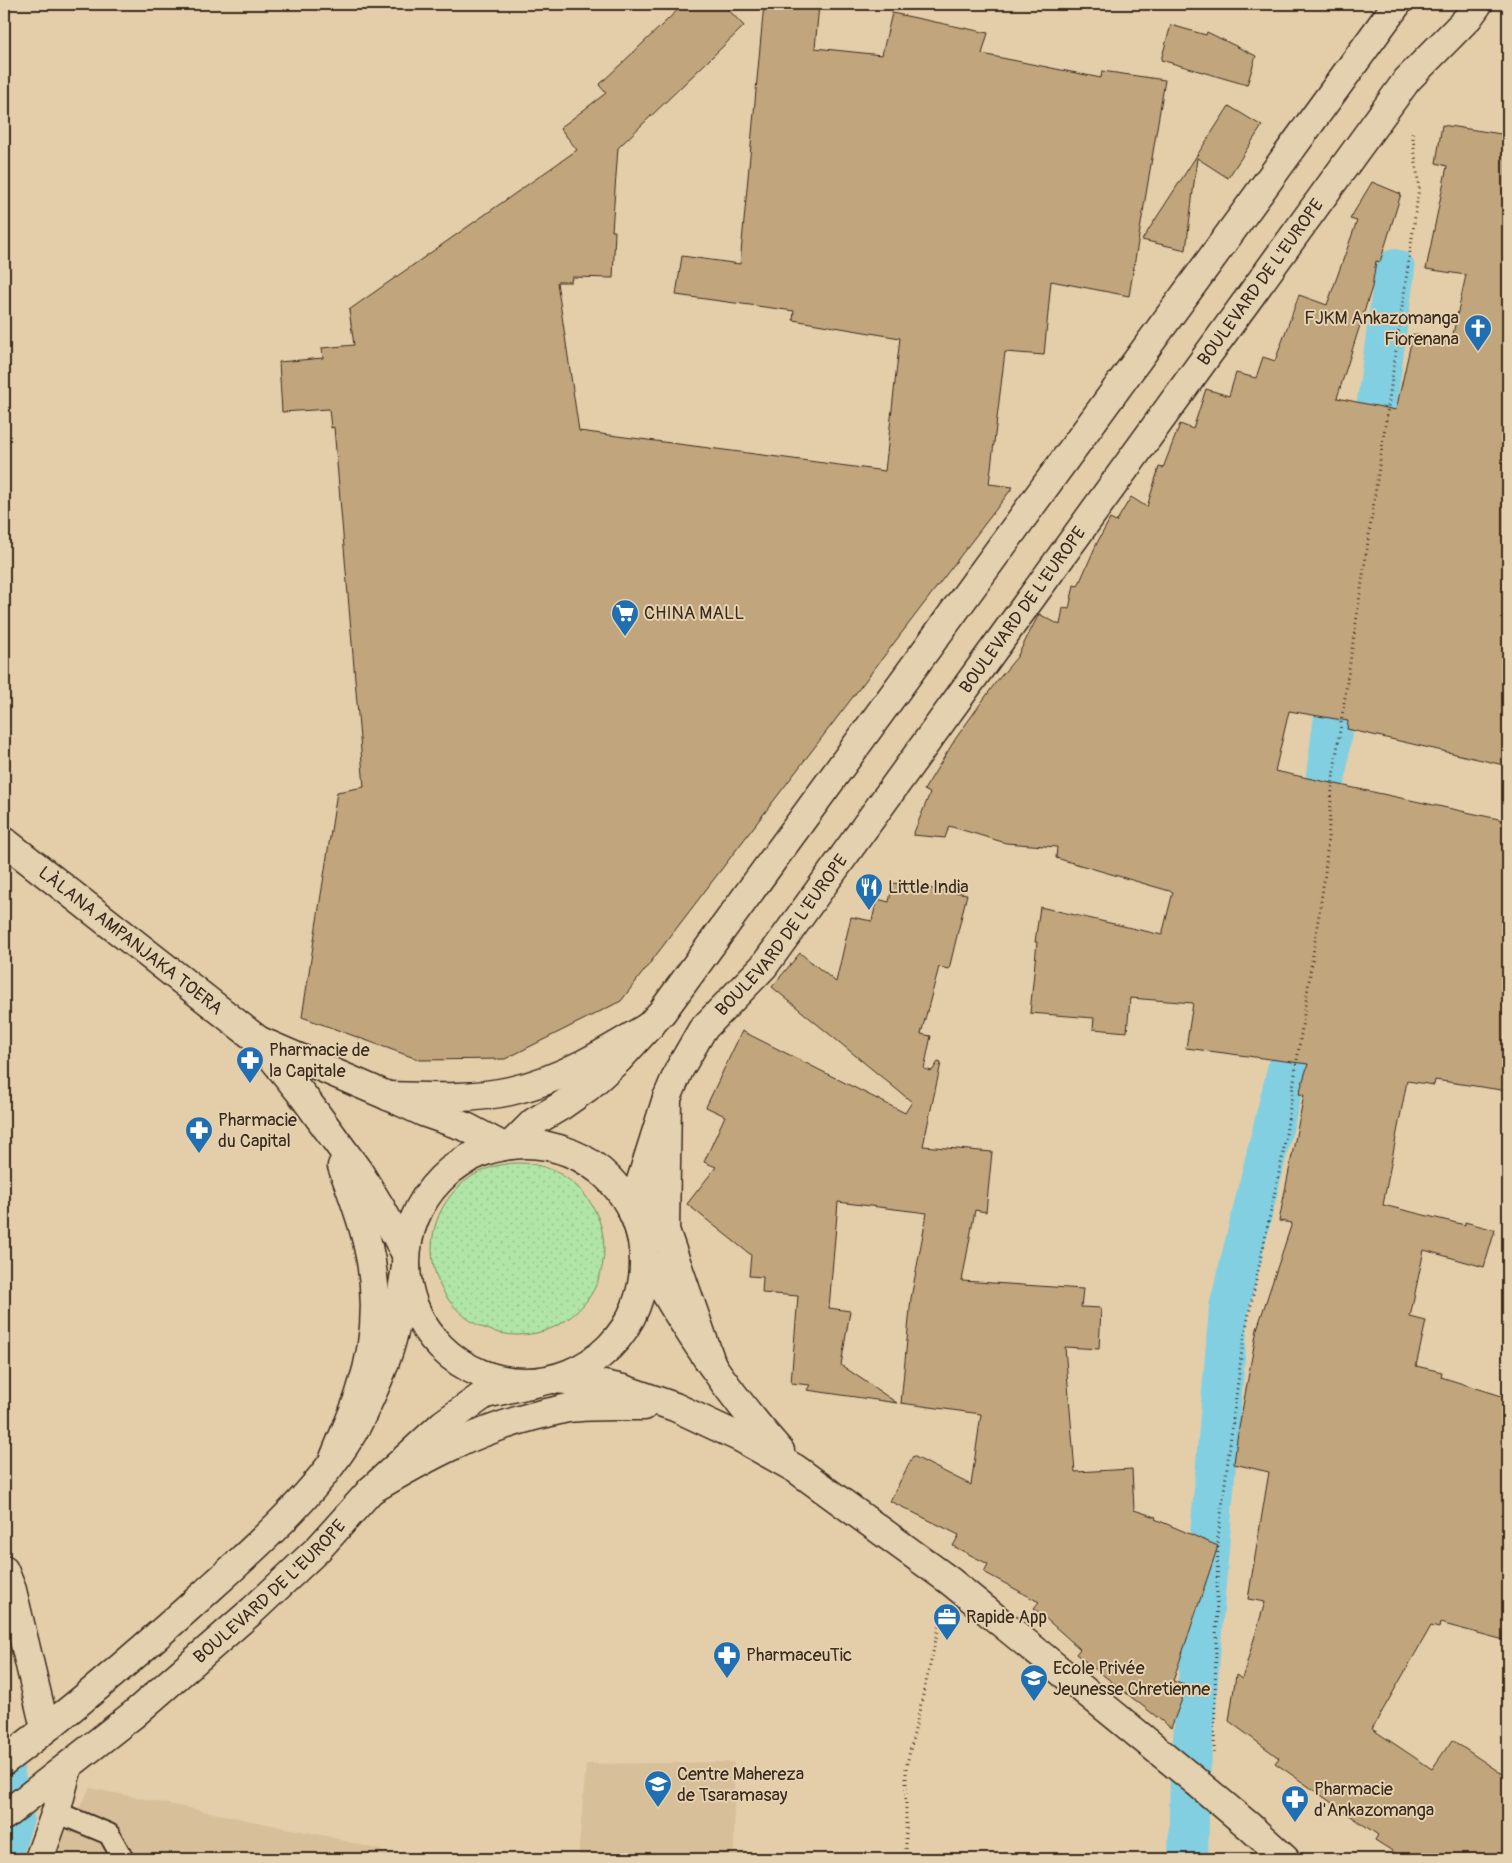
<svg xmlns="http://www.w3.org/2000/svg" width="1512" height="1863" font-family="Pangolin,sans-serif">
<defs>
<pattern id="grass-dots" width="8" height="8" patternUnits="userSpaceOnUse" patternTransform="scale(1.25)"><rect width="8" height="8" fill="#b0e5a7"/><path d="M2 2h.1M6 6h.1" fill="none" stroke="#98c58f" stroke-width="1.8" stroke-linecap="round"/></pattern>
</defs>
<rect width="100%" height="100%" fill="#e3cea9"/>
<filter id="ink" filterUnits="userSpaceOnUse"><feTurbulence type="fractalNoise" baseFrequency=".02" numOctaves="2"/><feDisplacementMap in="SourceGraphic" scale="10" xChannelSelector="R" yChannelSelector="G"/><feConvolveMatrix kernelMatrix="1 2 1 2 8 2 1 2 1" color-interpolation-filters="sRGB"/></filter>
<g filter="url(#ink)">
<!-- built -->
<path fill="#d6bf99" d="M734 1762V1852L803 1859H578L586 1764Z
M90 1788 326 1836 413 1859H52Z"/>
<!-- grass -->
<path fill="url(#grass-dots)" stroke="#768862" d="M432 1249a86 86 0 1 1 172 0a86 86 0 1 1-172 0Z"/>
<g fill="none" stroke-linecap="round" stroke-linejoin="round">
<!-- canal -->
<path stroke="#82cfe1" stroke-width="40" d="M1369 461 1395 269
M1318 835 1341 665
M4 1771 14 1817 4 1848
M1188 1859 1190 1776 1229 1308 1292 1050 1297 1007"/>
</g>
<!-- building -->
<path fill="#c1a67d" stroke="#3b2a1e" d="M684 4H723L744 26 618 148 612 231H615L613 278 572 277 571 282H557L579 431 885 471 900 338 793 320 794 311 676 295 682 256 740 264 764 4 819 5 815 48 882 55 892 13 988 33 982 54 1101 78 1102 71 1165 80 1129 296 1051 281 1044 355 1005 352 989 484 1013 487 621 1001 505 1059 420 1060 302 1017 337 792 364 787 334 427 331 428 329 409 282 412 279 362 323 358 322 348 354 345 349 310 577 150 560 128 606 93 599 85Z
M1171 25 1206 35 1207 32 1256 56 1247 85 1161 60Z
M1229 106 1262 126 1228 178 1197 158 1186 250 1142 240Z
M1442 125 1508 135V766L1347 729 1348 721 1289 711 1275 771 1508 821V1091L1435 1080 1434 1085 1407 1081 1383 1205 1465 1225V1222L1495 1230 1484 1267 1424 1250 1410 1317 1426 1321 1416 1366 1442 1372 1441 1377 1508 1398V1641L1440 1623 1439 1628 1431 1626 1372 1729 1432 1769 1452 1740 1508 1778V1859H1405L1375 1840 1378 1835 1275 1763 1279 1758 1229 1721 1236 1675 1242 1679 1265 1602 1248 1599 1269 1472 1234 1464 1237 1439 1257 1329 1292 1223 1279 1221 1304 1095 1299 1094 1308 1064 1186 1048 1193 1003 1130 998 1127 1032 1093 1029 1094 1018 1030 1013 1037 942H1035L1040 907 1162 935 1173 892 1056 858 1057 847 1006 843 949 826 945 838 913 835 930 793 924 790 956 738 996 682 1017 657 1039 614 1060 625 1063 608 1069 609 1074 585 1078 586 1097 543 1110 519 1116 522 1131 497 1147 507 1159 467 1163 468 1180 424 1193 429 1206 389 1229 396 1236 373 1256 378 1263 357 1275 361 1299 295 1327 305 1357 221 1350 219 1372 182 1401 194 1380 262 1376 261 1372 287 1337 398 1396 410 1413 334 1451 343 1466 275 1426 269 1447 166 1436 163Z
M893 883 967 894 949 969 939 967 921 1034 931 1036 924 1069 932 1071 938 1062 941 1063 923 1146 992 1152 986 1212 975 1210 962 1281 1083 1289 1081 1307 1101 1308 1099 1349 1065 1347 1075 1472 1132 1469 1134 1510 1156 1517 1155 1519 1218 1546 1173 1681 1187 1686 1171 1728 1076 1654 1080 1649 1034 1608 1039 1602 984 1572 988 1564 953 1546 959 1535 890 1501 913 1456 971 1485 981 1414 901 1403 911 1298 927 1213 838 1202 829 1308 850 1311 841 1365 897 1403 807 1390 810 1385 791 1383 798 1296 762 1293 763 1277 749 1276 751 1255 687 1204 716 1167 704 1162 725 1116 706 1107 742 1031 905 1113 912 1102 772 987 800 953 836 982 851 917 872 921 877 899 889 902Z"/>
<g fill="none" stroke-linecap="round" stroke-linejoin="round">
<!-- lane casing -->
<g stroke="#3b2a1e" stroke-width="24">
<path id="lane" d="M56 1812 109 1834 123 1859"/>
</g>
<!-- street casing -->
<g stroke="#3b2a1e" stroke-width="31">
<path id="street" d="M4 1570 12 1590 45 1728
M39 1859 56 1812 68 1767"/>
</g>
<!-- secondary casing -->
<g stroke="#3b2a1e" stroke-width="31">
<g id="secondary">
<path d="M511 1145 534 1122 561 1106 588 1087 618 1060 662 1012 1397 4"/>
<path id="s1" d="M644 1248 640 1184 667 1098 679 1070 702 1030 764 966 1407 80 1468 18 1478 4"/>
<path d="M4 1761C74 1709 140 1652 205 1593 259 1544 321 1490 357 1425 368 1403 379 1380 387 1356 397 1327 401 1296 406 1267"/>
<path id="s2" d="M4 1816 134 1714 253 1610 319 1548 371 1490 443 1424 485 1394 539 1382"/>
</g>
</g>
<!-- primary casing -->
<g stroke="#3b2a1e" stroke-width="31">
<g id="primary">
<path id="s3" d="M4 841 258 1040 304 1097 359 1172 381 1208 406 1254"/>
<path d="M260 1041 388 1096 423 1112 466 1127 502 1146"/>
<path d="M388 1096C429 1097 470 1100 510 1091 561 1080 607 1052 651 1025"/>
<path d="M667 1098 665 1230 712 1365"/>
<circle cx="525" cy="1263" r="119"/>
<path d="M646 1259C685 1329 726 1391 780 1451"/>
<path d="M555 1379 589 1382 623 1389 675 1407 741 1438 796 1469 950 1581 1188 1775 1249 1826 1285 1859"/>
<path d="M333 1461C342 1437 354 1414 361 1390 377 1342 379 1291 367 1242 361 1216 351 1191 342 1166"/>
<path d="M371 1490C427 1457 474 1431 538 1415 548 1413 558 1410 568 1408 593 1405 619 1406 644 1406"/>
</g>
</g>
<!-- path -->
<path stroke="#3b2a1e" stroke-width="3" stroke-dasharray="1 4" stroke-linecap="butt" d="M1214 1753 1218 1538 1243 1342 1283 1154 1325 874 1333 777 1388 407 1419 188 1412 130
M906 1859V1768L941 1618"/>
<!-- lane -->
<use href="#lane" stroke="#e4d1af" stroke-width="20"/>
<!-- street -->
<use href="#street" stroke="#e4d1af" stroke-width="28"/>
<!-- secondary -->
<use href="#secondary" stroke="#e4d1af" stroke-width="28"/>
<!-- primary -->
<use href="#primary" stroke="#e4d1af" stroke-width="28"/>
</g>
</g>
<!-- icons -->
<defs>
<g id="church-pin" transform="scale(1.4375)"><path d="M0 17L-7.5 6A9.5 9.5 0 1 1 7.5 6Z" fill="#1f6fb2" stroke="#e4d1af"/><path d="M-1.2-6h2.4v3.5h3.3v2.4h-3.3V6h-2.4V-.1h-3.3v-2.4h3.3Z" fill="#fff"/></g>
<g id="supermarket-pin" transform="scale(1.4375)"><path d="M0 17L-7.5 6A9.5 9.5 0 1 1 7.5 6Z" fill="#1f6fb2" stroke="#e4d1af"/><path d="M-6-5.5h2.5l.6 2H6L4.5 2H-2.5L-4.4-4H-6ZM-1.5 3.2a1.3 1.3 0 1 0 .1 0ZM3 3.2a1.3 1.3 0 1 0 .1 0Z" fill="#fff"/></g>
<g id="restaurant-pin" transform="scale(1.4375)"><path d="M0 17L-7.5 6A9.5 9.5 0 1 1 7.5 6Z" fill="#1f6fb2" stroke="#e4d1af"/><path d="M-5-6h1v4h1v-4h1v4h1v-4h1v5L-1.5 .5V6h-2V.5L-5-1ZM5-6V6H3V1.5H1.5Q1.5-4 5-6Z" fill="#fff"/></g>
<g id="pharmacy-pin" transform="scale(1.4375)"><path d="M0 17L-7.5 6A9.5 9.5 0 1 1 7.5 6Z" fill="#1f6fb2" stroke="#e4d1af"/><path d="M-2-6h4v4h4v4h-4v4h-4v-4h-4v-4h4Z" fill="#fff"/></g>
<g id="office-pin" transform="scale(1.4375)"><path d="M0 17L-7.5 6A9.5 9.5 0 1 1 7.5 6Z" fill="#1f6fb2" stroke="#e4d1af"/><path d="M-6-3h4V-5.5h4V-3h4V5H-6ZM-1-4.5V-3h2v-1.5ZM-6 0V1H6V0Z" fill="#fff"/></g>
<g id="school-pin" transform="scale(1.4375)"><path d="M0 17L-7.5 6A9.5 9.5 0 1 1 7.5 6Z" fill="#1f6fb2" stroke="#e4d1af"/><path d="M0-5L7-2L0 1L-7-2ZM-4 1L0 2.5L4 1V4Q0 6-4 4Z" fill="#fff"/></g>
</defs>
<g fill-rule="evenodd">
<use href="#church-pin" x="1478" y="328"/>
<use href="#supermarket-pin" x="625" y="613"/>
<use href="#restaurant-pin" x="869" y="887"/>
<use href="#pharmacy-pin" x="250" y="1060"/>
<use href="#pharmacy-pin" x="199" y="1130"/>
<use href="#office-pin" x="947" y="1617"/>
<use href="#pharmacy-pin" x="727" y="1655"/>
<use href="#school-pin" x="1034" y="1678"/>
<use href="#school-pin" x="658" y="1784"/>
<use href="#pharmacy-pin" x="1295" y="1799"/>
</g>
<g text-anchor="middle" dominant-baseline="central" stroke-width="4" stroke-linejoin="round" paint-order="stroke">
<!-- street labels -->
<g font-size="18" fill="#3b2a1e" stroke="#e4d1af">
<text stroke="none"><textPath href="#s1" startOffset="1165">BOULEVARD DE L'EUROPE</textPath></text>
<text stroke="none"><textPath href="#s1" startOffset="760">BOULEVARD DE L'EUROPE</textPath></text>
<text stroke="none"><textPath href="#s1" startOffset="355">BOULEVARD DE L'EUROPE</textPath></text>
<text stroke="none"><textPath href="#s3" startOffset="161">LÀLANA AMPANJAKA TOERA</textPath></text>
<text stroke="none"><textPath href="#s2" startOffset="348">BOULEVARD DE L'EUROPE</textPath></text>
</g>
<!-- poi labels -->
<g font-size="18" fill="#3b2a1e" stroke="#e4d1af" text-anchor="start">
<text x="1459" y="318" text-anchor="end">FJKM Ankazomanga<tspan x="1459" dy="21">Fiorenana</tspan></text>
<text x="644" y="613">CHINA MALL</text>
<text x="888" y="887">Little India</text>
<text x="269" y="1050">Pharmacie de<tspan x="269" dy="21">la Capitale</tspan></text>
<text x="218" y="1120">Pharmacie<tspan x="218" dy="21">du Capital</tspan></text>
<text x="966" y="1617">Rapide App</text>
<text x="746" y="1655">PharmaceuTic</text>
<text x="1053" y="1668">Ecole Privée<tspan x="1053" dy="21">Jeunesse Chretienne</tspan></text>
<text x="677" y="1774">Centre Mahereza<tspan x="677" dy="21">de Tsaramasay</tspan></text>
<text x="1314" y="1789">Pharmacie<tspan x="1314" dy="21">d'Ankazomanga</tspan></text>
</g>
</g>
<!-- margin -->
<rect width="1512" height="1863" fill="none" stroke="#e4d1af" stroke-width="20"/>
<rect x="10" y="10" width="1492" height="1843" fill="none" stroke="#3b2a1e" stroke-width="2" filter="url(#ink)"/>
</svg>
